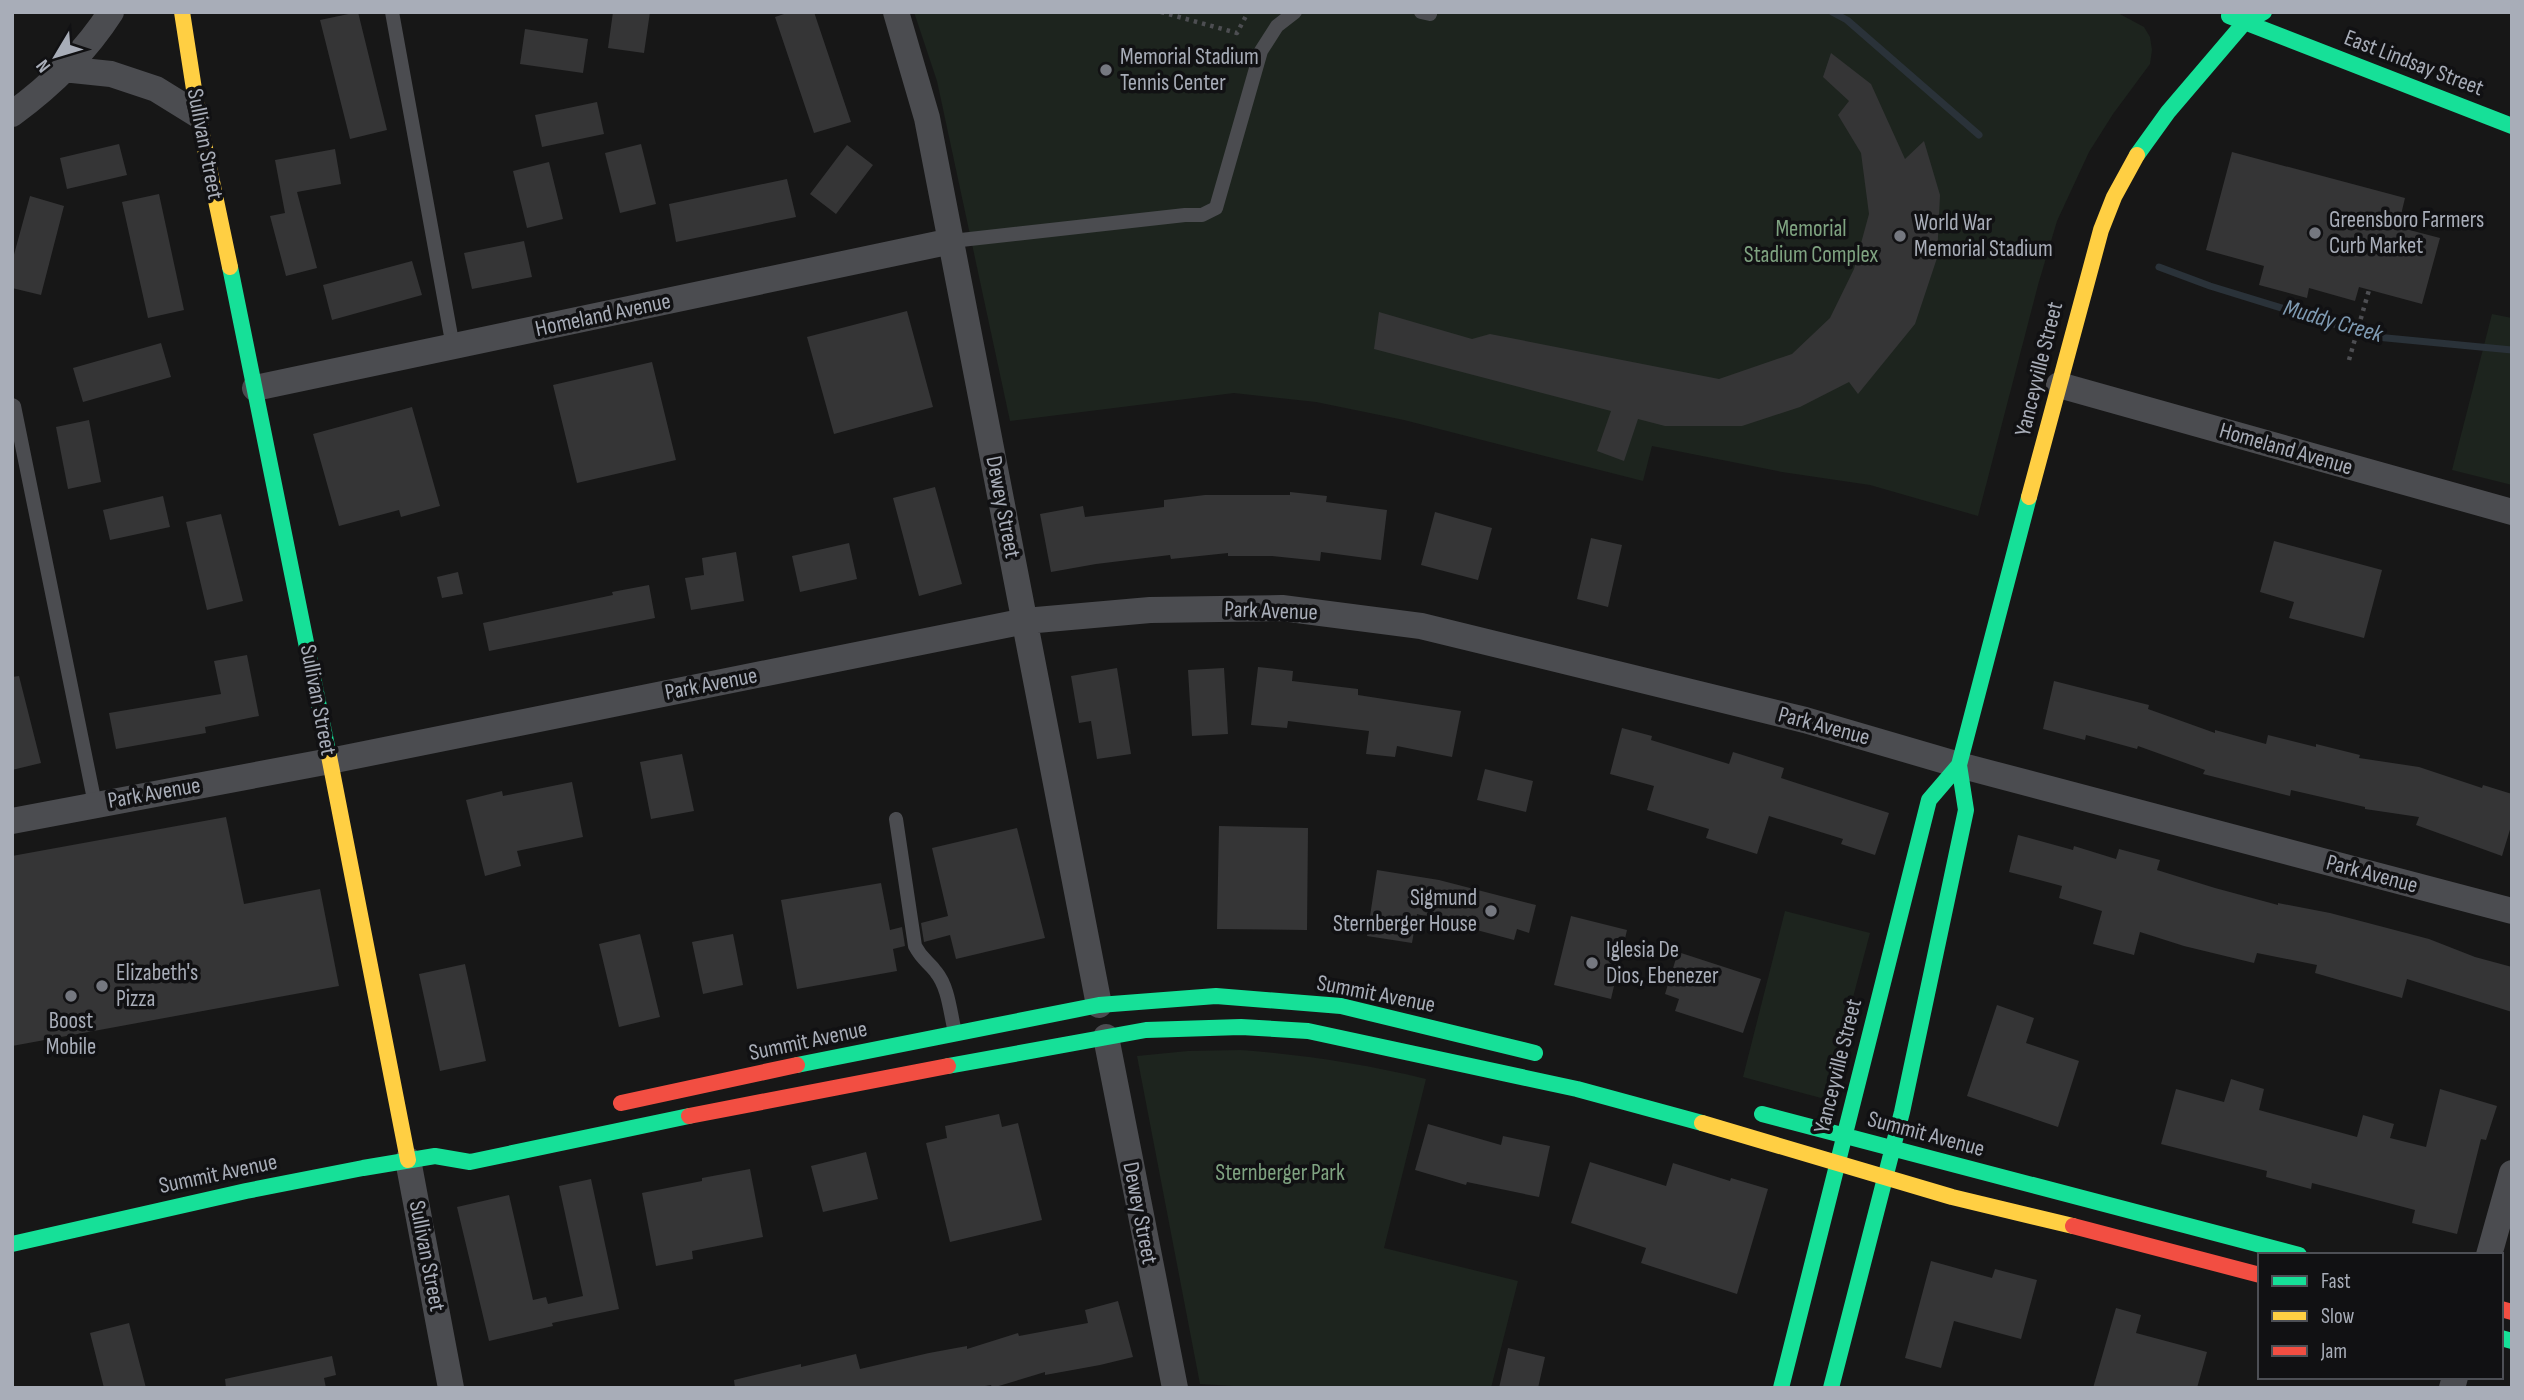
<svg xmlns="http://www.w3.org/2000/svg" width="2524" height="1400" font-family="'Sofia Sans Condensed',sans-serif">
<rect width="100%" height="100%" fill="#171717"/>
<!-- green -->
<path fill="#1d241e" d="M914 12H2116L2144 27 2150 37 2152 50 2150 64 2113 114 2089 152 2057 221 2038 285 1978 516 1870 485 1782 472 1652 446 1643 481 1404 420 1316 402 1234 393 1010 421 937 81Z
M2492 314 2512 318V485L2452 470Z
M1785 911 1870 933 1828 1092 1821 1098 1743 1077Z
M1241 1050C1304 1055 1364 1064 1426 1079L1384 1248 1518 1281 1491 1388H1266L1200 1384 1137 1056 1188 1051Z"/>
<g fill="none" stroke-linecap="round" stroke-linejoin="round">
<!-- stream -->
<path stroke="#2a3239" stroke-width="7" d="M1832 12 1847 20 1979 135
M2159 267 2210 286 2376 337 2512 350"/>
</g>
<!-- building -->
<path fill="#353536" d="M358 12 387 130 350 139 320 20Z
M613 12H650L644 53 608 48Z
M790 12H814L851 122 814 133 775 17Z
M525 29 588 39 583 73 520 64Z
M1831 53 1871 84 1905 159 1924 141 1940 195 1937 258 1915 324 1858 394 1849 382 1800 407 1742 426H1665L1638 419 1624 461 1597 451 1611 411 1374 349 1379 312 1472 339 1490 334 1719 379 1792 354 1830 318 1854 269 1869 214 1861 153 1838 115 1849 101 1823 77Z
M597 102 604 134 542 147 535 115Z
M119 144 127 175 67 189 60 158Z
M641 144 656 204 620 213 605 153Z
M847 145 873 165 836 214 810 194Z
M335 149 341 184 297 192 317 268 286 276 270 216 285 213 275 160Z
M2232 152 2405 198 2398 227 2440 238 2422 304 2359 287 2355 301 2309 288 2307 298 2259 285 2264 266 2206 250Z
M549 162 563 219 527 228 513 171Z
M787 179 796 217 676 242 669 204Z
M159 194 184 310 148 318 122 202Z
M30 196 64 206 41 295 12 288V262Z
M524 241 532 277 472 289 464 253Z
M412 261 422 295 332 320 323 285Z
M907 311 933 407 834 434 807 337Z
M161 343 171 377 83 402 73 368Z
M652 362 676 460 577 483 553 385Z
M412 407 440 506 401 517 399 510 339 526 313 434Z
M89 420 101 482 68 489 56 427Z
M935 487 962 584 919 596 893 498Z
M1290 492 1327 496 1326 502 1387 510 1381 560 1321 552 1320 561 1272 556H1228V553L1171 559 1170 555 1096 564 1051 572 1040 514 1083 506 1085 517 1164 507V500L1205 495H1290Z
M163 496 170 527 110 540 103 510Z
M1435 512 1492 528 1478 580 1421 565Z
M221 514 243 601 207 610 186 522Z
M1591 538 1622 545 1608 607 1577 599Z
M2274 541 2382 570 2364 638 2289 618 2294 602 2260 592Z
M849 543 857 579 800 592 792 556Z
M736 552 744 601 691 610 685 578 704 575 702 558Z
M458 572 463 594 442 598 437 577Z
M649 585 655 618 489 651 483 623 613 595 612 592Z
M247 655 259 716 205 727 206 733 116 749 109 713 221 694 214 661Z
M1258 667 1293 671 1292 681 1358 689V695L1461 711 1452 757 1397 746 1395 757 1366 754 1369 731 1288 721 1287 728 1251 725Z
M1117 668 1131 754 1097 759 1091 721 1079 723 1071 676Z
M1224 668 1228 734 1192 736 1188 670Z
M19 676 41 763 12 770V677Z
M2054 681 2149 705 2148 709 2215 733V730L2266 744 2268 735 2316 747V744L2360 755 2359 758 2419 767 2482 788 2483 785 2512 794V823L2502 856 2416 825 2419 817 2365 809V807L2291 790 2290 796 2203 774 2205 770 2138 746 2137 749 2086 735 2085 740 2043 729Z
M1622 728 1652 736 1651 740 1729 764 1733 752 1784 768 1781 778 1889 813 1875 855 1841 844 1843 839 1769 816 1757 854 1706 838 1709 829 1647 810 1654 786 1610 774Z
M682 754 694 811 651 819 640 762Z
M1485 769 1533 781 1526 812 1477 800Z
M572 782 583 837 517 851 521 866 485 876 466 800 502 791 503 796Z
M226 817 244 904 320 889 339 986 12 1046V856Z
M1219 826 1308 828 1307 930 1217 929Z
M1017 828 1045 938 956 959 950 935 924 942 921 923 948 916 932 848Z
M2018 835 2073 850 2074 846 2116 859 2119 849 2160 860 2157 870 2215 888 2278 905V903L2330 913 2429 939 2475 957 2512 967V1012L2407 979 2402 998 2315 973 2317 965 2257 953 2254 963 2184 946 2140 932 2134 955 2093 944 2102 911 2059 898 2062 886 2009 872Z
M1377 870 1439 880 1536 905 1529 933 1517 929 1514 940 1417 914 1412 943 1367 936Z
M881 883 890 930 902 927 905 946 893 949 897 971 797 989 781 900Z
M1571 916 1627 930 1611 999 1554 985Z
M640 934 660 1017 619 1027 599 944Z
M733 934 743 985 703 994 692 942Z
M1678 952 1761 979 1743 1033 1675 1011 1679 999 1665 994Z
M465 964 486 1061 440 1071 419 974Z
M1997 1005 2034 1018 2026 1043 2079 1061 2058 1127 1967 1096Z
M2231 1079 2264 1089 2259 1110 2357 1137 2363 1115 2394 1124 2390 1138 2426 1147 2440 1089 2497 1106 2486 1140 2481 1139 2457 1234 2412 1223 2415 1210 2312 1183 2311 1189 2266 1177 2267 1171 2161 1144 2176 1089 2224 1102Z
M999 1114 1002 1127 1018 1123 1042 1220 950 1242 926 1143 947 1138 945 1126Z
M1428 1124 1501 1145 1503 1136 1550 1146 1539 1197 1467 1182 1466 1185 1415 1170Z
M866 1152 878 1199 823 1212 811 1166Z
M1590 1162 1666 1186 1673 1163 1730 1181 1731 1178 1768 1189 1737 1294 1641 1263 1646 1248 1571 1223Z
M750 1169 763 1237 692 1251 693 1259 656 1266 642 1193 702 1181V1178Z
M591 1179 619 1309 552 1323 553 1326 489 1341 457 1207 509 1195 533 1300 546 1297 548 1304 583 1296 559 1186Z
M1931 1261 1992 1278 1995 1269 2037 1280 2021 1339 1954 1321 1941 1368 1905 1358Z
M1118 1301 1133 1357 1100 1365 1045 1375V1372L992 1388 991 1385 974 1388H735L734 1380 801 1364V1367L856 1354 860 1369 929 1353 967 1346V1349L1018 1333 1019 1336 1088 1323 1085 1310Z
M2116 1308 2141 1315 2136 1333 2207 1352 2197 1388H2093Z
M129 1323 146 1388H104L90 1333Z
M1508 1348 1545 1357 1538 1388H1499Z
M332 1356 336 1375 324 1378 326 1388H226L225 1379Z"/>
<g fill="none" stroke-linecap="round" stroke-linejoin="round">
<!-- path -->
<path stroke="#4d4e52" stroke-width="4.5" stroke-dasharray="3.5 5" stroke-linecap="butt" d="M1161 12 1237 33 1248 12
M2349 360 2369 290"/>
<!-- lane -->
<path stroke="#4b4c50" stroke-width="14" d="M392 12 453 347
M1421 12 1430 14
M952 241 1185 215H1202L1216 208 1261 51 1277 26 1295 12
M12 405 14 406 95 804
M896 819 915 946C923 961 928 961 936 972 949 988 950 1013 955 1032"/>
<!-- street -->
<path stroke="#4b4c50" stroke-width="26" d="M896 12 927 118 1099 1005
M63 69 111 74 156 89 198 115
M12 114C49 87 86 51 111 12
M2059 385 2512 512
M255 388 952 241
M12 821 330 761 1025 621 1150 610 1282 608 1421 626 1805 720 1959 765 2512 911
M1106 1037 1175 1388
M408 1160 451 1388
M2489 1255 2512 1173
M2452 1388 2455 1377"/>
<!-- fast -->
<path stroke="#16e098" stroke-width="16" d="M2229 16 2512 126
M2137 155 2168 112 2244 23 2264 12
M230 267 329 756
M797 1065 1099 1005 1216 996 1341 1006 1535 1053
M948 1066 1146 1030 1241 1027 1308 1031 1577 1089 1702 1123
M1762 1114 2299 1255
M12 1244 246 1191 363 1168 435 1156 470 1162 689 1116
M2501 1338 2512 1341
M1781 1388 1929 800 1959 765
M1831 1388 1902 1112 1966 810 1959 765 2029 497"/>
<!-- slow -->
<path stroke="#ffcf43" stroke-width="16" d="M182 12 198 115 230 267
M2029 497 2101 230 2114 197 2137 155
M329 756 408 1160
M1702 1123 1952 1197 2073 1226"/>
<!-- jam -->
<path stroke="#f24e42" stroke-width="16" d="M621 1103 797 1065
M689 1116 948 1066
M2073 1226 2260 1275
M2501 1309 2512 1312"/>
</g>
<!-- markers -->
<g fill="#757880" stroke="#111113" stroke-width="2.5">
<circle cx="1106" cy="70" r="7"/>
<circle cx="2315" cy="233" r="7"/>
<circle cx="1900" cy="236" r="7"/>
<circle cx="1491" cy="911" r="7"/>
<circle cx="1592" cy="963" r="7"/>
<circle cx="102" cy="986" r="7"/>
<circle cx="71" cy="996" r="7"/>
</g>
<g text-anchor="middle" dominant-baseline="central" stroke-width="7" stroke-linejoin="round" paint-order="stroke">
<!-- poi labels -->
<g font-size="23" fill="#a8adb8" stroke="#111113" text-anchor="start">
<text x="1120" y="57">Memorial Stadium<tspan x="1120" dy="26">Tennis Center</tspan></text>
<text x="2329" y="220">Greensboro Farmers<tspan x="2329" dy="26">Curb Market</tspan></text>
<text x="1914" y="223">World War<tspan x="1914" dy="26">Memorial Stadium</tspan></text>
<text x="1477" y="898" text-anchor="end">Sigmund<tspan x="1477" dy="26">Sternberger House</tspan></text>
<text x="1606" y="950">Iglesia De<tspan x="1606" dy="26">Dios, Ebenezer</tspan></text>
<text x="116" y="973">Elizabeth's<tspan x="116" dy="26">Pizza</tspan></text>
<text x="71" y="1021" text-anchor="middle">Boost<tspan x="71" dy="26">Mobile</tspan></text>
</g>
<!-- street labels -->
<g font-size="23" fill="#a8adb8" stroke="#111113">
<text transform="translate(2414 63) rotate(21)">East Lindsay Street</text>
<text transform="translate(205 144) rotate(79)">Sullivan Street</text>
<text transform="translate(603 315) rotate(-12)">Homeland Avenue</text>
<text transform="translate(2039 369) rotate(-76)">Yanceyville Street</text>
<text transform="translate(2286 449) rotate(16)">Homeland Avenue</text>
<text transform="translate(1003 507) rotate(79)">Dewey Street</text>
<text transform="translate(1271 611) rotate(2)">Park Avenue</text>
<text transform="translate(711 684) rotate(-11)">Park Avenue</text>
<text transform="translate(318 700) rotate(79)">Sullivan Street</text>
<text transform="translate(1824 726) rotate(15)">Park Avenue</text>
<text transform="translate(154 793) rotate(-10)">Park Avenue</text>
<text transform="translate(2372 874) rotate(15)">Park Avenue</text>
<text transform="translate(1376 994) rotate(11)">Summit Avenue</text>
<text transform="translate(808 1041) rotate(-12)">Summit Avenue</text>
<text transform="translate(1838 1066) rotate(-76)">Yanceyville Street</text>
<text transform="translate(1926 1134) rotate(15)">Summit Avenue</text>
<text transform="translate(218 1174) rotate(-12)">Summit Avenue</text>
<text transform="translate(1140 1213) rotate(79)">Dewey Street</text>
<text transform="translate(427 1256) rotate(79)">Sullivan Street</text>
</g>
<!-- park labels -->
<g font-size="23" fill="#7fa381" stroke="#111113">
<text x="1811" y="229">Memorial<tspan x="1811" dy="26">Stadium Complex</tspan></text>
<text x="1280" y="1173">Sternberger Park</text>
</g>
<!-- water labels -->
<g font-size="24" font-style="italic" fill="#7f9bb3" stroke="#111113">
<text transform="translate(2333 321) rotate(16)">Muddy Creek</text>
</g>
</g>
<!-- border -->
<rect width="2524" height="1400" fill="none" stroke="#a8adb8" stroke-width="28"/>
<!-- legend -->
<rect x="2258" y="1253" width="245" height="126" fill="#111113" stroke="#4d4f55" stroke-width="2"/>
<rect x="2272" y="1276" width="35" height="10" fill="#16e098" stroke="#4d4f55" stroke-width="2"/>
<text x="2321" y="1288" font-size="21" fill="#a8adb8">Fast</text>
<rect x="2272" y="1311" width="35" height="10" fill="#ffcf43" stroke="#4d4f55" stroke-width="2"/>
<text x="2321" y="1323" font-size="21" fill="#a8adb8">Slow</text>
<rect x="2272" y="1346" width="35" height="10" fill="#f24e42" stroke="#4d4f55" stroke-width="2"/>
<text x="2321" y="1358" font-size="21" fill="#a8adb8">Jam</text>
<!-- north arrow -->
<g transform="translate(56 56) rotate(232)" stroke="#111113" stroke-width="5" paint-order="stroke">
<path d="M0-5L12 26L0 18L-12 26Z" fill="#a8adb8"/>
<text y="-10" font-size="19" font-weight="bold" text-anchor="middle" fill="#a8adb8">N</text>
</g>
</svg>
